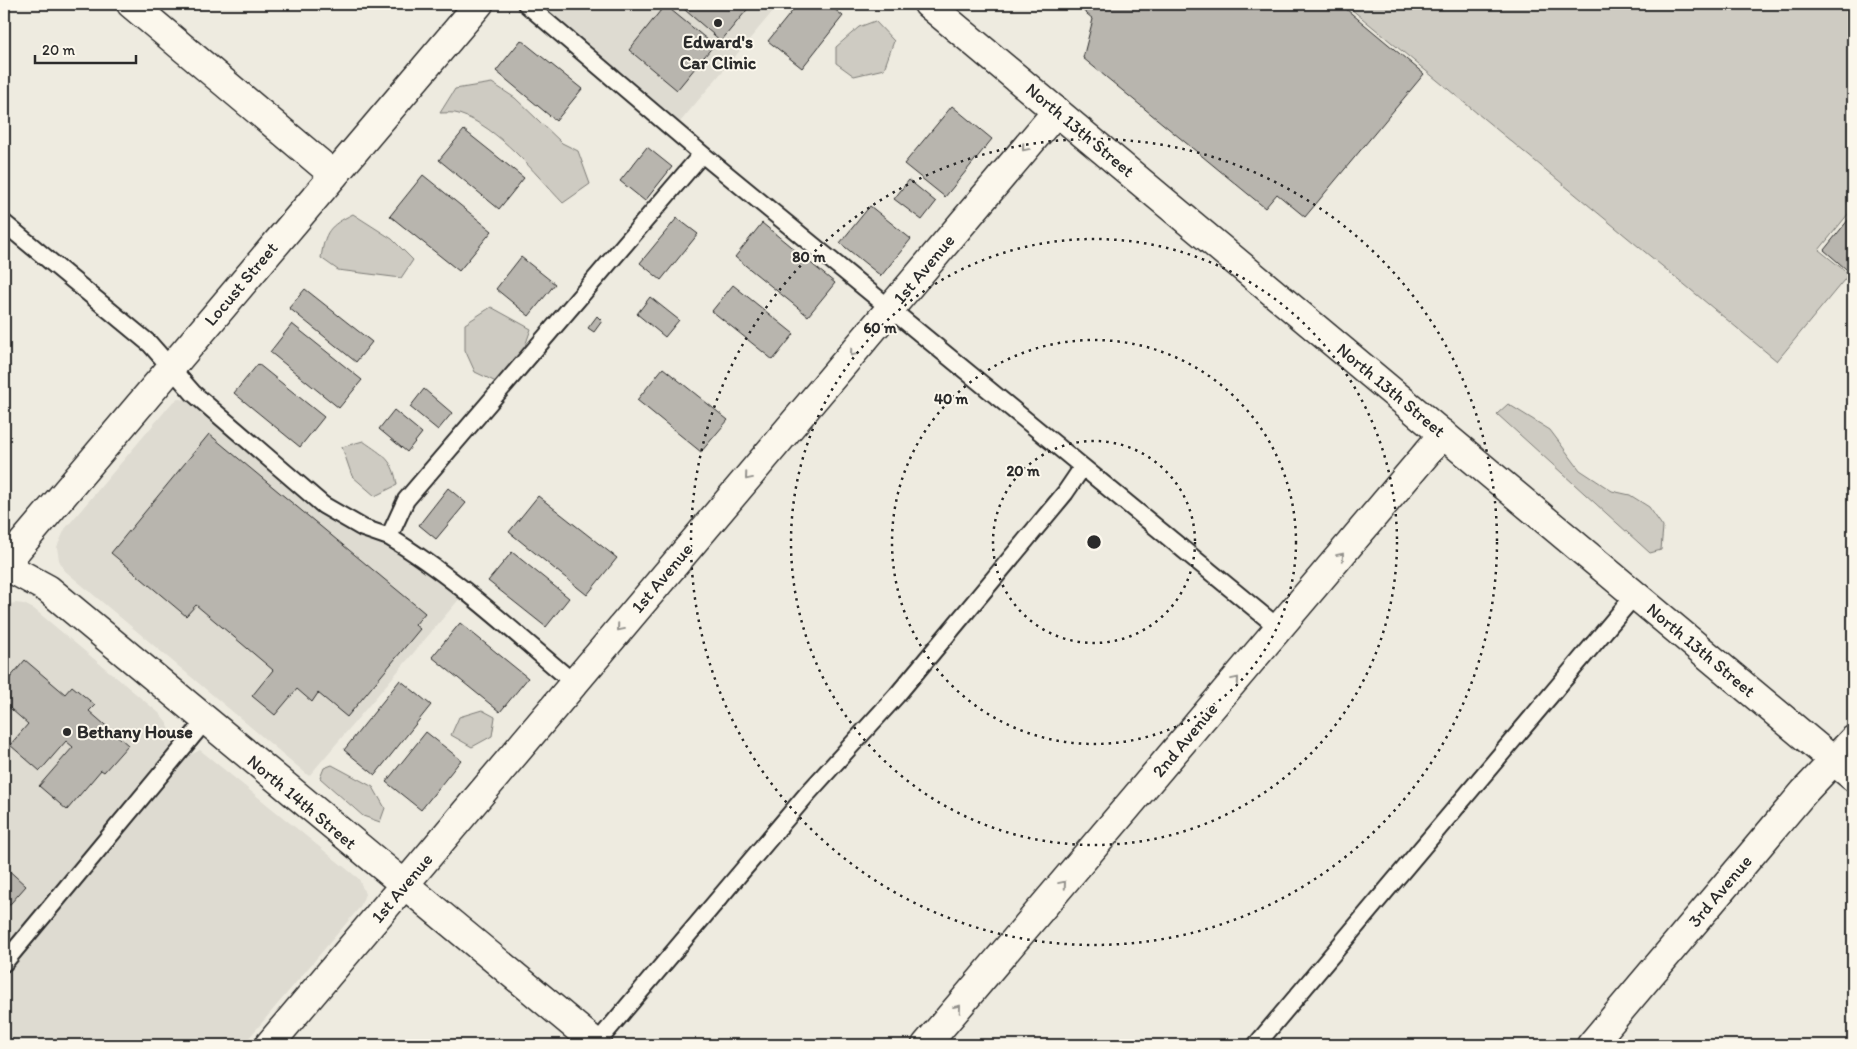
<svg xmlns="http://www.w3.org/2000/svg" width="1857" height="1049" font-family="Itim,sans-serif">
<rect width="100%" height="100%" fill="#eeebe0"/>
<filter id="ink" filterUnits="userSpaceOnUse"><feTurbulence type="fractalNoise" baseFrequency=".02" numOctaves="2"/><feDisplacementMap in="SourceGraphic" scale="10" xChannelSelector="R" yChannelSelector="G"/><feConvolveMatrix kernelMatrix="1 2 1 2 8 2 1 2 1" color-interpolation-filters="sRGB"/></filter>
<g filter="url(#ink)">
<!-- built -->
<path fill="#dedbd1" d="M542 4H779L680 122Z
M178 399 189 400 387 545 408 556 461 597 309 776 64 570 59 560 57 547 65 529 171 404Z
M15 603 24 604 34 609 159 713 166 721 172 734 171 749 4 950V605Z
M200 750 359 879 365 894 360 907 243 1045H4V974L186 757Z"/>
<!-- green -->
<path fill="#cecbc2" stroke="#7c7b76" d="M1345 4H1853V208L1819 250 1849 274 1777 361Z
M875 21 894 41 884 69 854 76 836 63V47L859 27Z
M492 83 515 98 562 143 578 151 590 184 563 203C534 173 499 127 459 114 454 112 446 113 440 113L455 89Z
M353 214 392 239 413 260 401 278 338 270 321 258C325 231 329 226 353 214Z
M491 307 531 329 524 349 496 382 475 372 465 350V324Z
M1508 404 1550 430 1580 470 1612 491 1630 495 1649 507 1663 527 1661 550 1650 553 1497 414Z
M363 441C384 456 393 459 397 485L375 496 352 476 342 447Z
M482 710 495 717 492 736 472 747 451 735 459 717Z
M332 765 373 787 385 808 380 822 363 816 320 778 324 768Z"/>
<!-- building -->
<path fill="#b8b5ae" stroke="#2b2b2b" d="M678 4H750L751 5 721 41Z
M798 4H828L843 16 802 68 768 41Z
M1075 4H1340L1424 74 1305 217 1277 194 1265 208 1083 58 1093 19Z
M665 5 714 45 677 90 629 50Z
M521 40 582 89 556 121 496 71Z
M952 106 992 139 945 197 904 164Z
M464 130 524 178 499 209 439 160Z
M647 147 672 167 645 201 620 181Z
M423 175 492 231 459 271 390 216Z
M909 180 936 202 922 220 894 199Z
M870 206 911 239 881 276 840 243Z
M1853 214V275L1824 250Z
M677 218 698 234 661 280 640 263Z
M762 223 835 283 808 316 735 257Z
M521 257 555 284 529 316 496 289Z
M733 285 794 334 773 360 712 311Z
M305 289 372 342 356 362 289 308Z
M650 297 679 320 665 337 637 314Z
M597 316 602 321 594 332 588 328Z
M292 324 362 380 339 408 270 352Z
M258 364 324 417 300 447 234 393Z
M663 368 728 420 701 452 637 400Z
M424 389 452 413 438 430 410 407Z
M394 410 422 433 407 452 379 429Z
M209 434 425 613 415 625 420 629 347 717 318 693 312 702 297 689 275 715 252 696 273 670 196 605 186 616 111 553Z
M448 488 466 503 436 539 419 525Z
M538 496 617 558 587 595 509 532Z
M512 552 569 598 546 627 488 581Z
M460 623 528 678 500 712 432 657Z
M25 660 65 694 72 686 95 705 89 711 128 745 104 772 101 770 67 810 39 786 73 747 66 741 40 771 10 745 28 724 4 703V685Z
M400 680 431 705 375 775 344 750Z
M426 732 461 760 421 810 386 782Z
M4 866 26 886 4 911Z"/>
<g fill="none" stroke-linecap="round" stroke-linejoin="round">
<!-- lane casing -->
<g stroke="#2b2b2b" stroke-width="20">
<path id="lane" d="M526 4 702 154 1280 629
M4 223 150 344 193 393 323 505 363 528 389 537
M574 683C516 634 454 576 389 537L406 500 702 154
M4 963 205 721
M595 1045 808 793 897 695 1065 493 1082 468
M1256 1045 1635 595"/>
</g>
<!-- street casing -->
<g stroke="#2b2b2b" stroke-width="31">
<path id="street" d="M131 4 334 175
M4 565 48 589 598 1045
M269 1045 1057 111
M926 1045 1443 434
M1591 1045 1804 792 1853 740"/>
</g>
<!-- secondary casing -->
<g stroke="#2b2b2b" stroke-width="31">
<path id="secondary" d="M928 4 1853 777
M4 565 479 4"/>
</g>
<!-- lane -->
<use href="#lane" stroke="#fbf7ec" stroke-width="16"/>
<!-- street -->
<use href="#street" stroke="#fbf7ec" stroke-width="28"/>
<!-- secondary -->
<use href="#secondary" stroke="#fbf7ec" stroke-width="28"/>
</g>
<!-- one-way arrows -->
<defs><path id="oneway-chevron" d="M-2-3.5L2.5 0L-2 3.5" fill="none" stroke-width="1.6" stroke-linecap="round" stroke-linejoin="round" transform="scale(1.25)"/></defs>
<g stroke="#93918c">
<use href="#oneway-chevron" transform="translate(1025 148) rotate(130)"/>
<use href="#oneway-chevron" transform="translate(853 353) rotate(130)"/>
<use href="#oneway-chevron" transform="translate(748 477) rotate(130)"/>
<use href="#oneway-chevron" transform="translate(1341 556) rotate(-50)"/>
<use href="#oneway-chevron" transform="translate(620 628) rotate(130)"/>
<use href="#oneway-chevron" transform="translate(1236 680) rotate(-50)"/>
<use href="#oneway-chevron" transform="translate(1063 884) rotate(-50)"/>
<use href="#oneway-chevron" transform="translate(958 1008) rotate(-50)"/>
</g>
</g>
<!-- distance rings -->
<g fill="none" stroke="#2b2b2b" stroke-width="2.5" stroke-dasharray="2.5 5">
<circle cx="1094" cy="542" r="101"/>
<circle cx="1094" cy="542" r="202"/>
<circle cx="1094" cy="542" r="303"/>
<circle cx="1094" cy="542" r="403"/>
</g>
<!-- markers -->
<g fill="#2b2b2b" stroke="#fbf7ec" stroke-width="2">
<circle cx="718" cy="23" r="5"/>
<circle cx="67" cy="732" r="5"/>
</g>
<g text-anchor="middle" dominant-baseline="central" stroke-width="4" stroke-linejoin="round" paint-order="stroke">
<!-- poi labels -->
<g font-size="18" font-weight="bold" fill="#2b2b2b" stroke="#fbf7ec">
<text x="718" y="42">Edward's<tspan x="718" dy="21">Car Clinic</tspan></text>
<text x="77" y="732" text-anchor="start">Bethany House</text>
</g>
<!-- street labels -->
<g font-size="18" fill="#2b2b2b" stroke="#fbf7ec">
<text transform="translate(1080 130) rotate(40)">North 13th Street</text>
<text transform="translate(924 269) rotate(-50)">1st Avenue</text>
<text transform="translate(241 284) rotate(-50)">Locust Street</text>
<text transform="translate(1391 390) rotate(40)">North 13th Street</text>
<text transform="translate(662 578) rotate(-50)">1st Avenue</text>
<text transform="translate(1701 650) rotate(40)">North 13th Street</text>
<text transform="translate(1185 740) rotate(-50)">2nd Avenue</text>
<text transform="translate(302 802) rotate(40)">North 14th Street</text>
<text transform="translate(402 888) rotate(-50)">1st Avenue</text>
<text transform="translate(1720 891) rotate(-50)">3rd Avenue</text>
</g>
</g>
<circle cx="1094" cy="542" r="8" fill="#2b2b2b" stroke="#fbf7ec" stroke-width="2.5"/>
<g font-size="15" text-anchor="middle" font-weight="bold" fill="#2b2b2b" stroke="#fbf7ec" stroke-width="4" stroke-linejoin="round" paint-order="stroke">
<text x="809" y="262">80 m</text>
<text x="880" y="333">60 m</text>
<text x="951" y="404">40 m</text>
<text x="1023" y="476">20 m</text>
</g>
<!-- margin -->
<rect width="1857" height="1049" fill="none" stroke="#fbf7ec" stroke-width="20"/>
<rect x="10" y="10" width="1837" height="1029" fill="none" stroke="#2b2b2b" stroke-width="2" filter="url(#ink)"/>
<!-- scale -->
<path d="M35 55v8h101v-8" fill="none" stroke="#2b2b2b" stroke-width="2.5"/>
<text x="42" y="55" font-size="15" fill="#2b2b2b" stroke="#fbf7ec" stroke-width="4" paint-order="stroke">20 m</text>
</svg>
